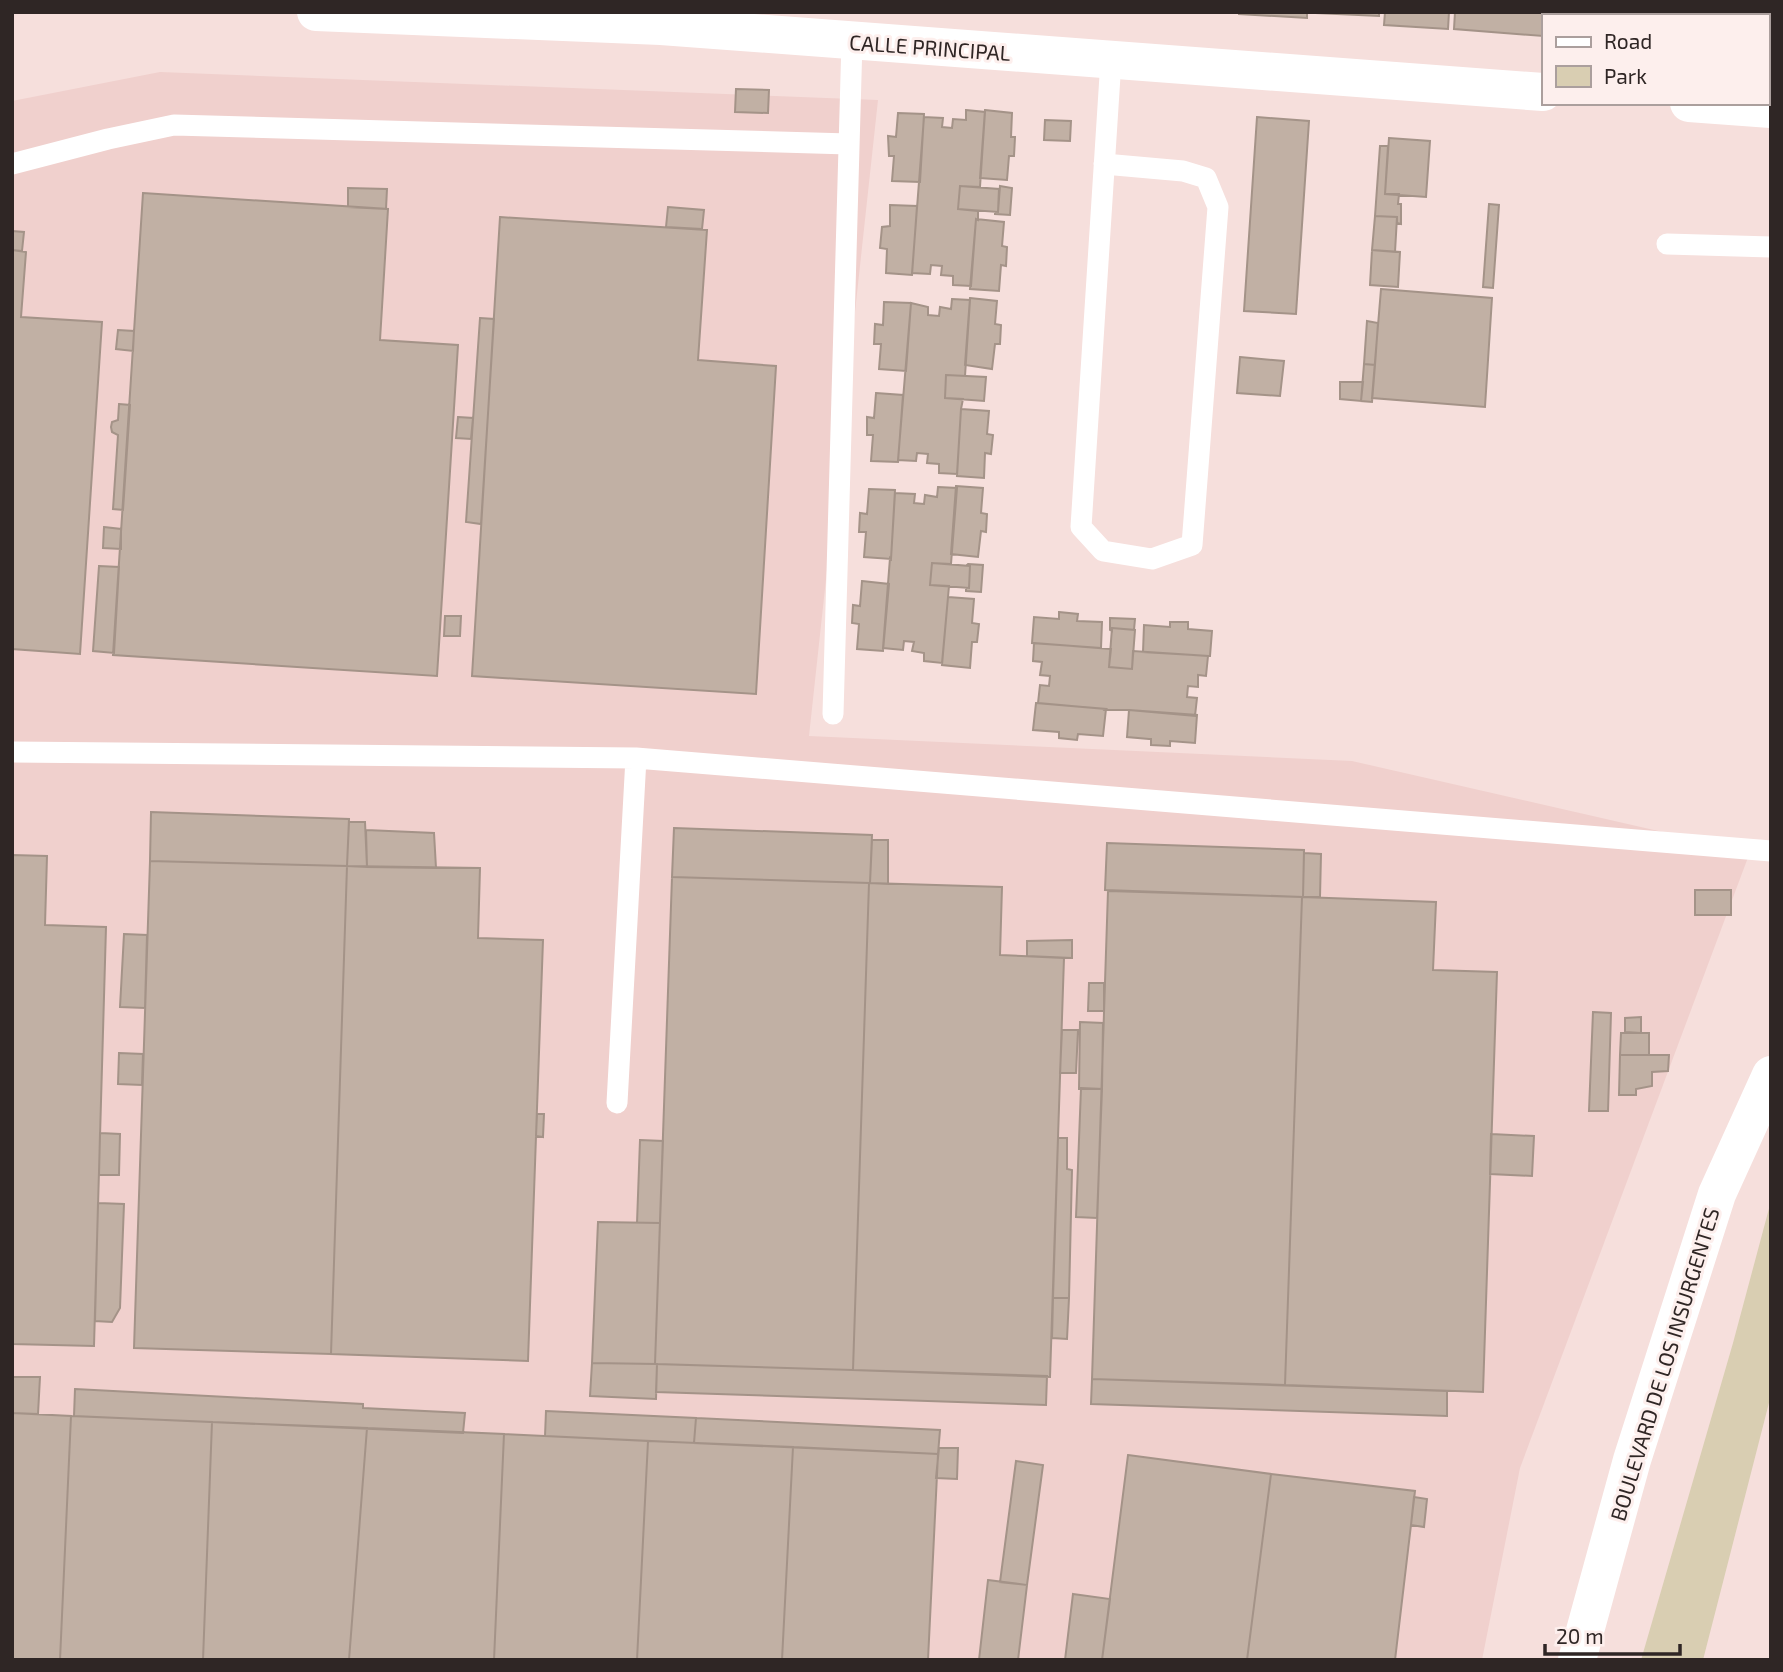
<svg xmlns="http://www.w3.org/2000/svg" width="1783" height="1672" font-family="'Exo 2',sans-serif">
<rect width="100%" height="100%" fill="#f6dfdc"/>
<!-- built -->
<path fill="#f0d0cd" d="M160 72 878 100 809 736 1352 761 1750 852 1520 1468 1482 1660H12V101Z"/>
<!-- green -->
<path fill="#d9ceb2" d="M1771 1201V1395L1703 1660H1641L1733 1343Z"/>
<!-- building -->
<path fill="#c1b0a4" stroke="#a49388" stroke-width="2" d="M1239 12H1307V18L1239 14Z
M1316 12H1379V16L1316 13Z
M1385 12H1449L1448 29 1384 25Z
M1455 12H1595L1594 16H1543V36L1454 29Z
M736 89 769 90 768 113 735 112Z
M966 110 985 112 980 187 960 186 958 209 978 211V220L976 219 971 286 953 285V276L941 275 942 266 931 265 930 274 912 273 924 117 943 118 942 127 952 128 953 119 966 120Z
M985 110 1012 113 1011 137H1015L1014 156H1009L1007 180 980 178Z
M898 113 924 114 920 182 892 181 894 156H889L888 136 896 137Z
M1257 117 1309 121 1296 314 1244 311Z
M1045 120 1071 121 1070 141 1044 140Z
M1389 138 1430 141 1426 197 1385 194Z
M1380 146H1388L1385 194H1399L1398 204H1401V224L1397 223V217L1375 216Z
M960 186 999 189 998 212 958 209Z
M1000 186 1012 188 1010 215 995 214V212H998Z
M348 188 387 189 386 209 348 207Z
M143 193 388 209 380 340 458 345 437 676 113 655Z
M1489 204 1499 205 1493 288 1483 287Z
M890 205 917 206 912 275 886 273 887 249 880 248 882 227 890 226Z
M668 207 704 210 702 229 666 227Z
M1375 216 1397 217 1395 252 1372 250Z
M500 217 707 230 698 360 776 366 756 694 472 676Z
M976 219 1004 222 1002 246 1007 247 1006 266 1001 265 999 291 970 289Z
M12 231 24 232 22 251 12 250Z
M12 250 26 252 21 317 102 322 80 654 12 649Z
M1372 250 1400 252 1398 287 1370 285Z
M1381 289 1492 298 1485 407 1372 398Z
M970 298 997 301 995 324 1001 325 1000 344H995L992 369 965 365Z
M952 299 970 300 965 376 946 375 945 398 963 399 961 409 957 474 939 473V464L927 463 928 454 917 453 916 461 898 460 911 303 928 307V315L939 316 940 307 951 309Z
M884 302 911 303 906 371 879 369 881 344H874L875 324 883 325Z
M480 318 494 319 481 524 466 522Z
M1367 321 1378 323 1375 365 1364 364Z
M118 330 134 331 133 351 116 349Z
M1240 357 1284 361 1280 396 1237 393Z
M1364 364 1375 365 1372 402 1361 401Z
M946 375 986 377 984 401 945 398Z
M1340 382H1363L1361 401 1340 399Z
M876 393 903 395 898 462 871 461 873 435H867V417L874 418Z
M119 404 130 405 123 510 113 509 118 435 112 432 111 427 112 422 118 420Z
M961 409 989 411 987 434 993 435 991 454 985 453 984 478 957 476Z
M458 417 473 418 471 439 456 438Z
M956 486 983 488 981 513 987 514 986 532 981 531 978 557 951 554Z
M938 487 957 488 951 564 932 563 930 585 949 586 942 663 924 661V653L912 651 914 642 904 641 903 650 883 648 890 558 891 559 895 493 915 494 914 503 924 504 925 495 937 497Z
M869 489 895 490 891 559 864 557 866 532H859L860 513 867 514Z
M104 527 121 529V549L103 548Z
M932 563 970 566 969 588 930 585Z
M968 564 983 565 981 592 966 591V588H969L970 566 967 565Z
M99 566 119 567 114 653 93 651Z
M862 581 889 584 883 651 857 649 859 624 852 623 853 605 860 606Z
M948 597 974 599 972 623 979 624 977 642H972L970 668 942 665Z
M1059 612 1078 614 1077 621 1102 622 1101 648 1032 643 1034 617 1059 619Z
M445 616H461L460 636H444Z
M1110 618 1135 619 1134 630 1112 628V631L1110 630Z
M1170 622H1188V629L1212 631 1210 656 1143 652 1144 625 1170 627Z
M1112 628 1135 630 1132 669 1109 667Z
M1034 643 1111 649 1109 667 1132 669 1133 651 1208 656 1206 676 1198 675V687L1188 686 1187 697 1197 698 1195 716 1129 710H1105L1106 709 1038 703 1040 685 1049 686 1050 676 1040 675 1042 662 1033 661Z
M1036 703 1106 709 1103 736 1078 734 1077 740 1059 738V732L1033 730Z
M1129 710 1197 715 1195 743 1170 741V746L1151 745V739H1149L1127 737Z
M151 812 349 819 347 866 150 861Z
M349 822H365L367 867 347 866Z
M674 828 872 835 870 883 672 877Z
M366 830 434 833 436 868 367 867Z
M872 840H888V884L870 883Z
M1107 843 1304 850 1303 897 1105 890Z
M1304 853 1321 854 1320 897H1303Z
M12 855 47 856 45 925 106 927 94 1346 12 1344Z
M150 861 347 866 331 1354 134 1348Z
M347 866 480 868 478 938 543 940 528 1361 331 1354Z
M672 877 869 883 853 1370 655 1364Z
M869 883 1002 887 1000 955 1064 958 1050 1377 853 1370Z
M1695 890H1731V915H1695Z
M1108 891 1302 897 1285 1385 1092 1379Z
M1302 897 1436 902 1433 970 1497 972 1483 1392 1285 1385Z
M124 934 147 935 145 1008 120 1007Z
M1072 940V958L1027 956V941Z
M1089 983H1104V1011H1088Z
M1593 1012 1611 1013 1608 1111H1589Z
M1641 1017V1033L1625 1032V1018Z
M1080 1022 1103 1023 1102 1089H1079Z
M1062 1030H1078L1076 1073H1060Z
M1621 1033H1649V1055H1620Z
M119 1053 143 1054 142 1085 118 1084Z
M1620 1055H1669L1668 1071 1652 1072V1086L1636 1089V1095H1619Z
M1081 1088 1102 1089 1097 1218 1076 1217Z
M537 1114H544L543 1137 536 1136Z
M100 1133 120 1134 119 1175H99Z
M1491 1134 1534 1136 1532 1176 1490 1174Z
M1058 1138H1067V1169L1072 1170 1069 1298H1053Z
M640 1140 663 1141 660 1223H637Z
M98 1203 124 1204 120 1308 112 1322 95 1321Z
M598 1222 660 1223 655 1364 592 1363Z
M1053 1298H1069L1067 1339 1052 1338Z
M592 1363 657 1364 656 1399 590 1396Z
M657 1364 1047 1376 1046 1405 656 1392Z
M12 1377H40L38 1414 12 1413Z
M1092 1379 1447 1391V1416L1091 1404Z
M75 1389 363 1404V1408L465 1413 463 1433 74 1416Z
M546 1411 696 1418 694 1443 545 1436Z
M12 1413 71 1416 60 1660H12Z
M71 1416 212 1422 203 1660H60Z
M696 1418 940 1430 938 1454 694 1443Z
M212 1422 367 1428 349 1660H203Z
M367 1428 504 1434 494 1660H349Z
M504 1434 648 1441 637 1660H494Z
M648 1441 793 1447 782 1660H637Z
M793 1447 938 1454 928 1660H782Z
M939 1448H958L957 1479 936 1478Z
M1128 1455 1271 1474 1247 1660H1102Z
M1016 1461 1043 1465 1027 1585 1000 1582Z
M1271 1474 1415 1491 1395 1660H1247Z
M1414 1497 1427 1499 1424 1527 1411 1525Z
M988 1580 1027 1585 1018 1660H979Z
M1073 1594 1110 1599 1102 1660H1065Z"/>
<g fill="none" stroke-linecap="round" stroke-linejoin="round">
<!-- lane -->
<path stroke="#fff" stroke-width="21" d="M12 164 108 139 174 125 849 144
M1104 164 1183 171 1206 178 1218 207 1192 545 1152 559 1103 551 1081 527 1111 60
M1667 244 1771 247
M833 714 852 41
M12 752 636 758 1771 851
M617 1103 636 758"/>
<!-- secondary -->
<path stroke="#fff" stroke-width="38" d="M316 12 661 26 1543 92
M1689 103 1771 109"/>
<!-- primary -->
<path stroke="#fff" stroke-width="38" d="M1577 1660 1632 1460 1717 1194 1771 1075"/>
</g>
<g text-anchor="middle" dominant-baseline="central" stroke-width="6" stroke-linejoin="round" paint-order="stroke">
<!-- street labels -->
<g font-size="21" fill="#2f2625" stroke="#fdefed">
<text transform="translate(930 47) rotate(4)">CALLE PRINCIPAL</text>
<text transform="translate(1664 1364) rotate(-73)">BOULEVARD DE LOS INSURGENTES</text>
</g>
</g>
<!-- border -->
<rect width="1783" height="1672" fill="none" stroke="#2f2625" stroke-width="28"/>
<!-- legend -->
<rect x="1542" y="14" width="228" height="91" fill="#fdefed" stroke="#ab9f9d" stroke-width="2"/>
<rect x="1556" y="37" width="35" height="10" fill="#ffffff" stroke="#ab9f9d" stroke-width="2"/>
<text x="1604" y="49" font-size="21" fill="#2f2625">Road</text>
<rect x="1556" y="66" width="35" height="21" fill="#d9ceb2" stroke="#ab9f9d" stroke-width="2"/>
<text x="1604" y="84" font-size="21" fill="#2f2625">Park</text>
<!-- scale -->
<path d="M1545 1644v10h135v-10" fill="none" stroke="#2f2625" stroke-width="3.5"/>
<text x="1556" y="1644" font-size="21" fill="#2f2625" stroke="#fdefed" stroke-width="5" paint-order="stroke">20 m</text>
</svg>
